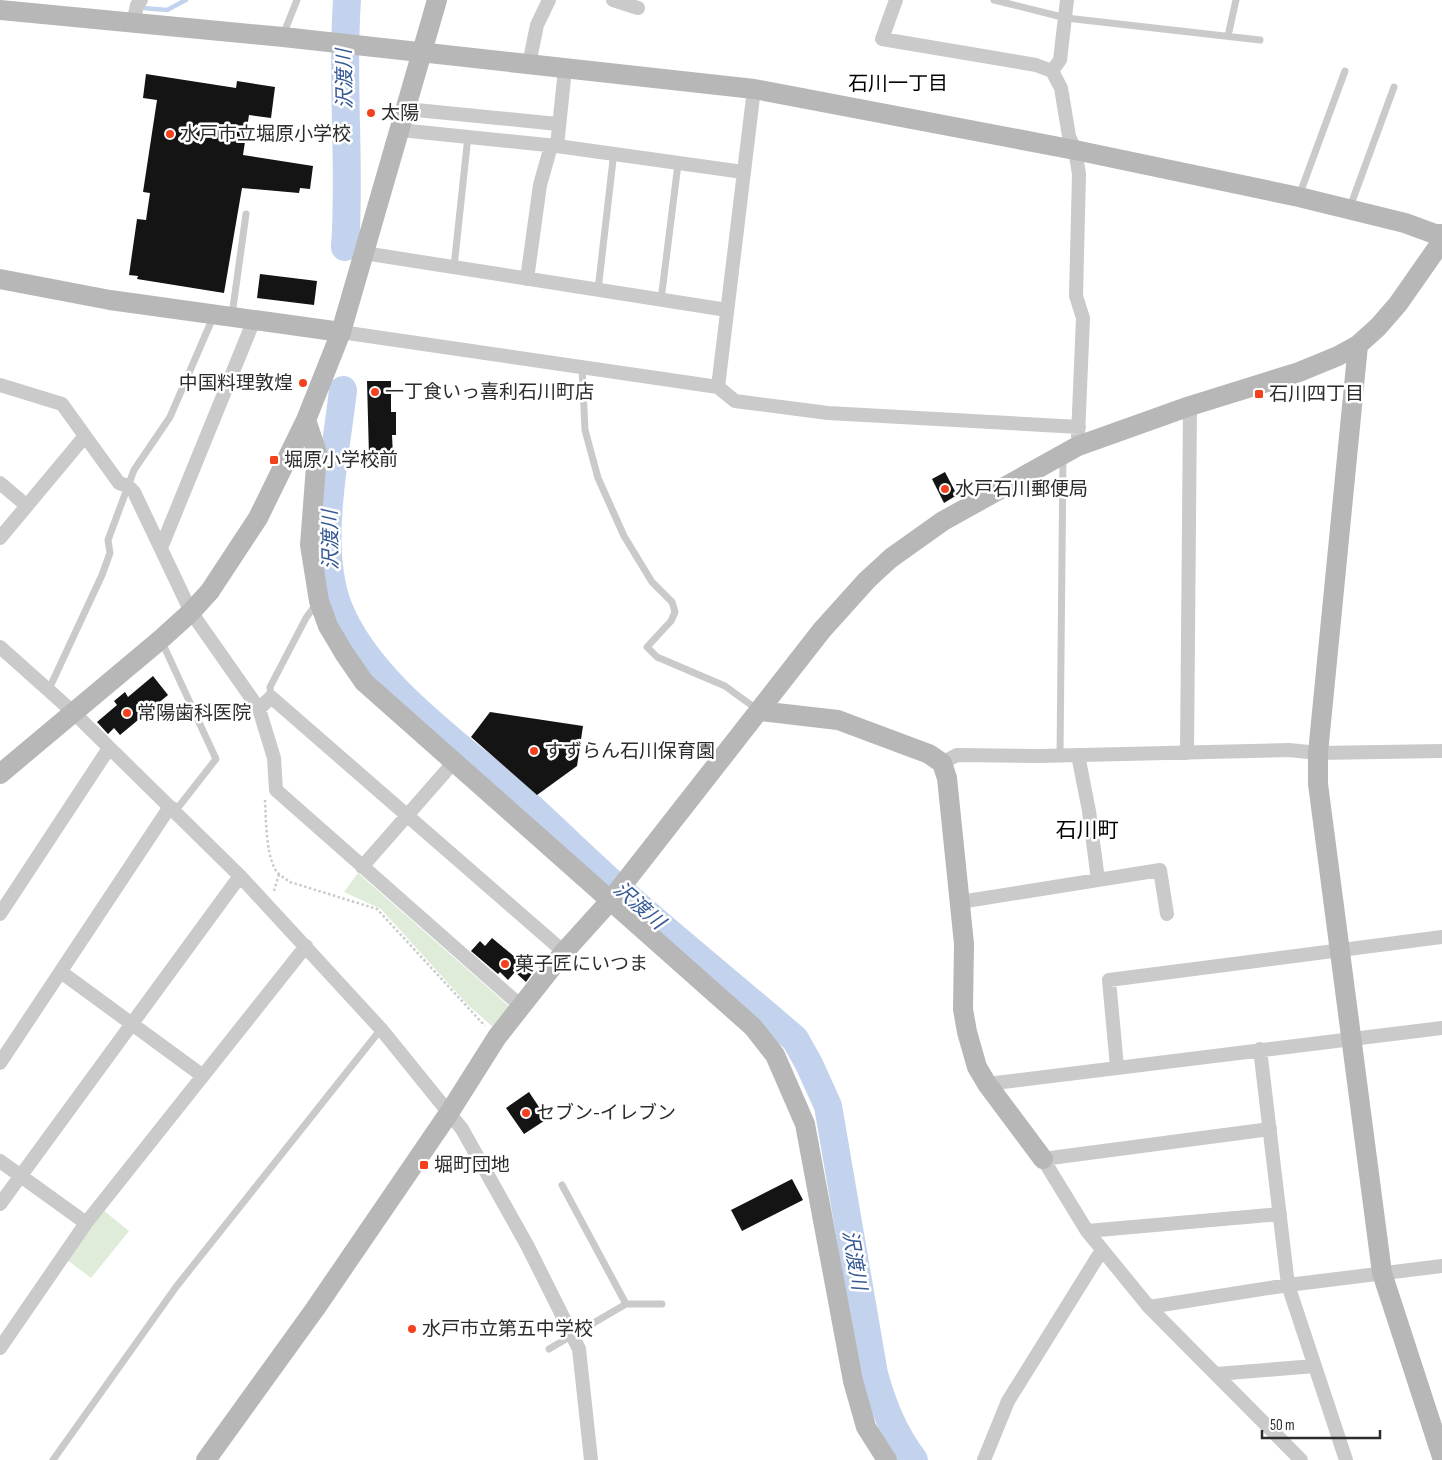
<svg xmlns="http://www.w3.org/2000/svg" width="1442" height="1460" font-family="'Sofia Sans Condensed','Noto Sans JP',sans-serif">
<rect width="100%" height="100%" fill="#fff"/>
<!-- green -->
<path fill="#deecd9" d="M358 873 510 1007 493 1027 468 1005 381 909 344 892Z
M103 1210 129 1231 91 1278 66 1259Z"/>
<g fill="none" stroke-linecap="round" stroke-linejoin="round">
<!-- stream -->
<path stroke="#c3d3ee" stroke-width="4.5" d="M143 8 167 10 186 0"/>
<!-- river -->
<path stroke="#c3d3ee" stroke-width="28" d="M345 247C351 165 341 82 347 0
M343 390C336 455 315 545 338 606 368 684 464 748 525 802 558 832 589 863 622 892 679 942 738 990 795 1039L809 1064 828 1106 874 1374C883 1406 894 1434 914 1460"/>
</g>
<!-- building -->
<path fill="#141414" d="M146 74 236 88 237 81 275 87 271 118 249 115 243 155 313 166 310 189 300 188 299 193 242 188 224 293 137 279 138 276 129 275 137 219 146 220 150 193 143 192 157 100 143 98Z
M260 274 317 281 314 305 257 298Z
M367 381H391V412H396V435H392L393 456H390V468H376V456H369Z
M945 472 957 495 944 503 932 479Z
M153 676 168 695 120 735 114 728 108 734 97 722 117 705 114 701 125 692 128 697Z
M490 712 583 726 577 766 537 795 471 737Z
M492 938 533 972 526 982 515 972 508 980 500 972 498 974 471 951 480 941 485 946Z
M529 1092 547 1119 524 1134 506 1108Z
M792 1179 803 1200 742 1231 731 1210Z"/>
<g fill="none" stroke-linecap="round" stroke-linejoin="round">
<!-- path -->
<path stroke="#cacaca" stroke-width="2.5" stroke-dasharray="2.5 2.5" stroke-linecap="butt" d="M265 800C266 819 266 853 275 869 278 875 285 878 290 882L377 909 485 1026
M274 891 279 874"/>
<!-- lane -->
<path stroke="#cacaca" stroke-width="7" d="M994 0 1066 18 1260 40
M283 35 297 0
M1228 36 1236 0
M1299 196 1345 71
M1350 207 1394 87
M454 267 468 136
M598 290 613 160
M661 300 678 164
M232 315 246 214
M582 367 585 430 598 478 624 536 652 582 672 602 675 612 671 621 647 647 657 657 725 686 758 710
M161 640 216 759 180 805 172 808
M49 689 102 575 110 553 108 540 134 470 170 417 214 315
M271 697 270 687 306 618 316 604
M1060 756 1063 456
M626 1304H662
M549 1349 626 1304 562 1185
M53 1460 176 1287 381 1029"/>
<!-- street -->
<path stroke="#cacaca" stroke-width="14" d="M613 0 638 8
M896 0 882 39 1036 65 1052 71
M1067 0 1060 60 1052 71 1061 88 1069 136 1075 150 1079 174 1076 296 1083 318 1078 436
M133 23 137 5 141 0
M529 64 537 25 549 0
M406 109 558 124
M400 130 557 146 743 172
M557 146 565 69
M364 253 727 310
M527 279 540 185 551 146
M341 332 718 387 735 401 828 413 1079 427
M0 385 62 404 119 483 128 486 134 492 191 612 259 709 274 758 276 790 521 1006
M718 387 754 89
M0 483 26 505
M0 538 85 436
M161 548 254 320
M0 647 73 712 240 876 381 1029 462 1129 527 1245 579 1349 591 1460
M259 709 271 697 564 952
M1187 753 1190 406
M1078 755 1089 811 1098 880
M942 763 957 755 1039 756 1289 750 1318 753 1442 751
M362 867 454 762
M960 902 1160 870 1167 914
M0 914 109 748
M61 972 203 1076
M1260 1049 1288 1285 1346 1460
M0 1063 167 811 172 808
M1117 1067 1109 980 1442 937
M987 1084 1442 1028
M1270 1129 1043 1159 1087 1231 1149 1307 1301 1460
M0 1161 86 1223
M0 1204 240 876
M1087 1231 1280 1214
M1149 1307 1288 1285 1442 1266
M0 1348 86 1223 306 946
M1216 1374 1315 1366
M984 1460 1008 1401 1102 1250"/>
<!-- secondary -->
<path stroke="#b7b7b7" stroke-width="20" d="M0 10 283 37 754 89 1075 150 1299 197 1405 223 1435 234H1442
M0 279 110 300 341 332
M1358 345 1318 753V784L1382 1273 1442 1457
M306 420 317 453 310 545 319 601 328 626 344 653 364 682 753 1027 775 1055 805 1124 853 1381 866 1427 887 1460
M760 711 838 720 929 754 942 763 947 778 964 944 963 1009 967 1032 977 1067 987 1084 1043 1159
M0 774 160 640 191 612 210 591 258 518 306 420 341 332 437 0
M206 1460 315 1309 449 1113 497 1037 564 952 610 901 822 630 867 580 891 558 943 521 1078 446 1190 406 1299 372 1338 356 1358 345 1378 327 1398 304 1442 241"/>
</g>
<!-- markers -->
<g fill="#f3411f" stroke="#fff" stroke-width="2">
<circle cx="371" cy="113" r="5"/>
<circle cx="170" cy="134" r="5"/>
<circle cx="303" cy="383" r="5"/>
<circle cx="375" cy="392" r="5"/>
<rect x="1254" y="389" width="10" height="10" rx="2.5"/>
<rect x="269" y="455" width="10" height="10" rx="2.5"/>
<circle cx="945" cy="489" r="5"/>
<circle cx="127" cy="713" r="5"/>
<circle cx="534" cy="751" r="5"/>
<circle cx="505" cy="964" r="5"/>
<circle cx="526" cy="1113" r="5"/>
<rect x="419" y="1160" width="10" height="10" rx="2.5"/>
<circle cx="412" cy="1329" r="5"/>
</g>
<g text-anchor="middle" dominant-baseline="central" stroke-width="5" stroke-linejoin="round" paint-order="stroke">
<!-- poi labels -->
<g font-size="19" fill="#2d2d2d" stroke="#fff" text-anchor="start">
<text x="381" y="113">太陽</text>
<text x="180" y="134">水戸市立堀原小学校</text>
<text x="293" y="383" text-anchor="end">中国料理敦煌</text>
<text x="385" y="392">一丁食いっ喜利石川町店</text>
<text x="1269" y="394">石川四丁目</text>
<text x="284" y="460">堀原小学校前</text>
<text x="955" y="489">水戸石川郵便局</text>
<text x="137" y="713">常陽歯科医院</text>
<text x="544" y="751">すずらん石川保育園</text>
<text x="515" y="964">菓子匠にいつま</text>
<text x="536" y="1113">セブン-イレブン</text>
<text x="434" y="1165">堀町団地</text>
<text x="422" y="1329">水戸市立第五中学校</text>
</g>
<!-- water labels -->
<g font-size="20" font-style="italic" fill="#355995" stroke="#fff">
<text transform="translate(345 79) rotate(-91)">沢渡川</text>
<text transform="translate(331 540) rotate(-91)">沢渡川</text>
<text transform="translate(639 906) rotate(41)">沢渡川</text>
<text transform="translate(854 1260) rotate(80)">沢渡川</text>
</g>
<!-- neighbourhood labels -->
<g font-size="20" fill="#000" stroke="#fff">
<text x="898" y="84">石川一丁目</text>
</g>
<!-- quarter labels -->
<g font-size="21" fill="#000" stroke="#fff">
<text x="1087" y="830">石川町</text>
</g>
</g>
<!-- scale -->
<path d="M1262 1430v8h118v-8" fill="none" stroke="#2d2d2d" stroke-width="2.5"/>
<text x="1270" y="1430" font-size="15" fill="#2d2d2d" stroke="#ffffff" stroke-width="4" paint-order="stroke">50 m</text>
</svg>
